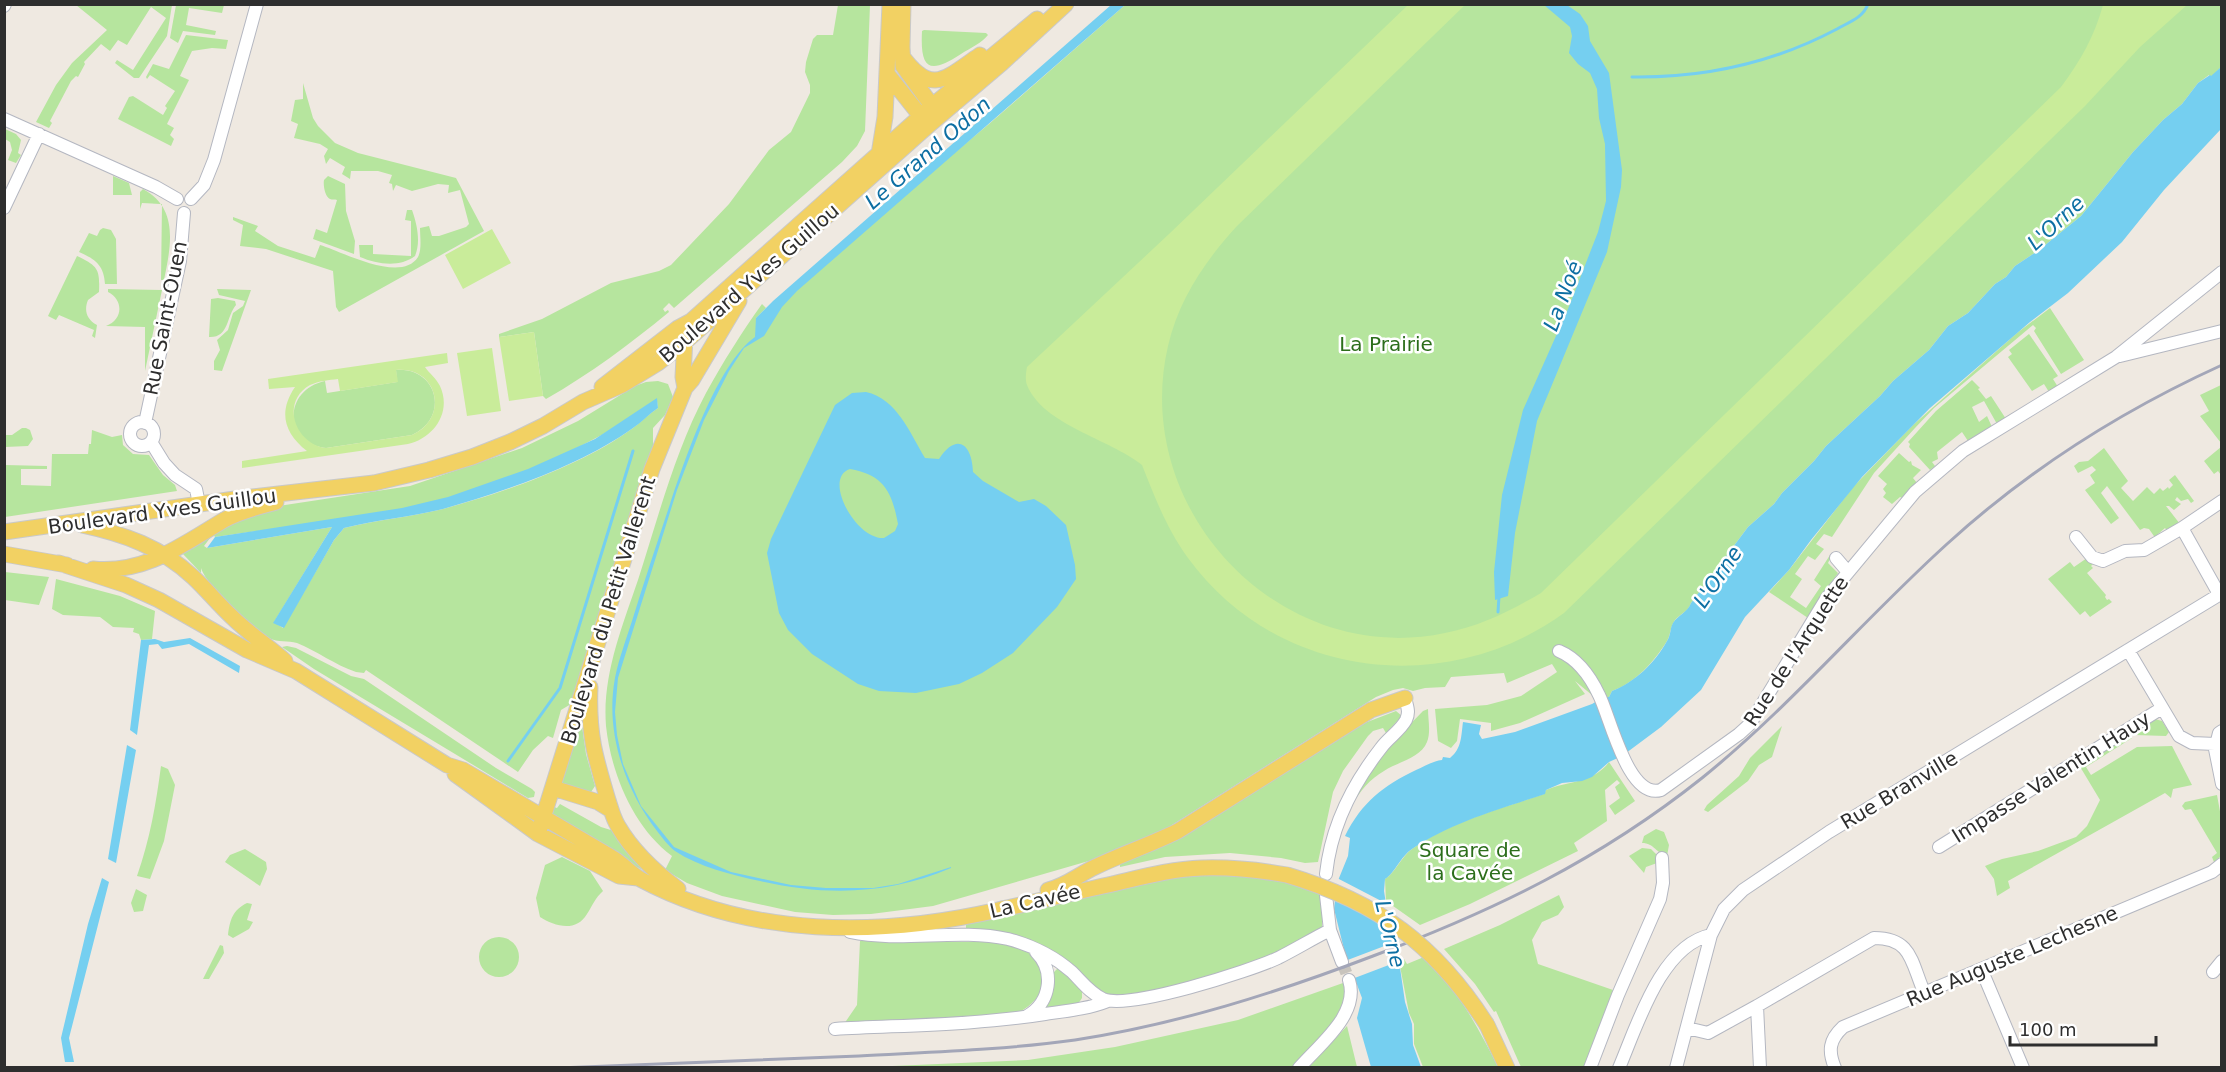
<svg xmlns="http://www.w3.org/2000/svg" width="2226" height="1072" font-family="'DejaVu Sans',sans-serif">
<rect width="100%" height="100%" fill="#efe9e1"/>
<!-- green -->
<path fill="#b6e59e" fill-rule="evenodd" d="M76 5H172L167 36 139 78H134L115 63 117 60 133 70 166 18 151 7 127 45 118 40 110 51 101 44 84 62 85 64 78 77 76 76 71 81 50 121 52 123 49 128 36 122 56 85 72 63 107 30Z
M176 5H224L222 13 189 8 186 25 216 31 215 35 183 31 178 43 170 38Z
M838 5H870L865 131 857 146 842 162 674 308 669 303 663 309 665 312 668 310 669 312C630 344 590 374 546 399L543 396 534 332 499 337V334L542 319 611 283 659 271 671 265 729 204 769 150 791 132 810 93V85L805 72 806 62 813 39 817 35H833Z
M1125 5H2221V67L2211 77 2209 75 2198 83 2182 104 2163 120 2133 152 2081 216 2039 250 2015 266 2006 277 1995 284 1968 313 1948 326 1929 350 1893 381 1880 396 1826 446 1814 461 1782 493 1774 504 1748 527 1691 603C1688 612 1681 613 1675 620 1670 627 1671 634 1667 641 1654 662 1635 683 1612 691L1609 697 1598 700 1575 681 1585 694 1520 723 1491 731V723L1460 719 1457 741 1451 748 1438 741 1435 709 1487 705 1521 696 1557 672 1552 664 1507 683 1504 673 1451 677 1445 687 1425 688 1413 691 1403 688 1393 690 1376 697 1156 835 1099 858 933 906 871 914 833 915 795 912 722 896 687 883 665 870 672 856C633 827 611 773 606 726 602 676 622 627 638 580 658 518 675 451 706 393 723 362 742 332 762 304L766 308 756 318 989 124Z
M924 30 986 33 988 35C982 43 970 48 961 54 929 75 920 69 922 31Z
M186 35 228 40 226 49 212 48 192 51 180 76 189 80 167 124 174 128 170 135 174 139 171 146 118 119 129 97 133 96 163 115 167 108 165 106 175 91 150 75 147 79 146 77 153 64 169 69Z
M303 83 313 118 318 126 335 143 358 153 456 178 484 231 339 312 336 307 333 271 266 249 240 246 243 225 233 220V217L258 226 255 231 278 246 315 258 320 245C341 251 401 284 418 257 422 249 420 237 420 228L429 226 432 236H439L466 227 469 224 460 190 448 193 449 185 438 184 412 191 396 185 393 191 392 184 389 183 392 175 378 171H351L350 179 342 174 345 167 330 158 326 164 324 156 328 149 320 144 294 138 298 124 291 121 295 100 303 99Z
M5 129 16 134 21 140 18 153 21 155 16 163 8 160 12 150 10 142 5 139Z
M113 176 129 183 132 195H113Z
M328 176 345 184 346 211 355 241 354 254 313 239 316 229 327 233 337 200C335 199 332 200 330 199 325 197 323 185 324 180Z
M143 189C179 208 171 246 164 280H161L162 204 142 203 140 209V192Z
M407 210H412C417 224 421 242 415 256 399 268 377 264 360 257L359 245H373V254L411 256V221L405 220Z
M103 228 111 230 116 239 117 284H105C104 265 95 259 79 252L89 233 97 236 100 230Z
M77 256C98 266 100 269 99 292L88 300C84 310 86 319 97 325L95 338 92 336 94 330 59 315 56 320 48 316Z
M108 289 162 290 145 371V327L106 326C123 320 124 300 108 292Z
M217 289 251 290 222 371 214 370V361L220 350 217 340 228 330 233 313 243 306 245 301 219 295Z
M218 298 235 301 236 305C226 317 229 338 209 337L211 299Z
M2050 308 2084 360 2061 374 2034 331 2036 328 2033 325 1934 408 1915 428 1874 473 1832 537 1824 534 1816 544 1824 549 1815 560 1808 556 1795 574 1802 579 1790 597 1806 608 1821 586 1814 580 1830 555H1832L1828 563 1838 573 1808 618 1769 592 1789 570 1853 487 1913 425 2017 333Z
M2029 334 2058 376 2053 379 2058 387 2049 392 2044 384 2032 391 2008 357 2012 354 2009 350Z
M396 370C438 367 450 418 412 435L326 448C283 443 283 390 325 381L327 393 397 382Z
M1972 380 1980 388 1978 389 1986 399 1991 396 2006 419 1997 424 1984 401 1972 407 1979 422 1987 416 1992 427 1968 441 1962 432 1937 452 1938 459 1932 462 1935 466 1930 470 1909 447 1910 444 1908 442 1936 411Z
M658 381 668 384 673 397 665 415 653 428V452L571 704 561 710 553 738 548 736 533 750 518 772 366 670 364 673 356 672C335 665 317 651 297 643 288 640 278 643 269 638 254 630 205 584 201 568V573L183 554 230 522 272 507 410 486 522 448 578 421 635 386 646 382ZM657 401 658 408C649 414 641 422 633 428 583 465 503 493 443 509 410 517 377 520 344 528L334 540 283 628 274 622 332 527 207 548 204 546 213 534 215 537C277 528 340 521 401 509 465 496 536 470 594 439 616 428 636 413 657 401Z
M2221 385V443L2200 416 2209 411 2200 395Z
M22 428H26L30 430 33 439 28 446 5 447V435H12Z
M92 430 112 437 122 435 123 445 133 454 149 455 163 475 175 485 177 491 5 517V465L47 466V469H21V485L51 486 52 454H88L89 444H91Z
M2221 447V475L2218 471 2214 474 2204 461Z
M2104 448 2128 481 2121 488 2133 501 2147 487 2154 494 2160 488 2163 491 2168 487 2169 489 2173 485 2169 480 2175 475 2194 501 2191 503 2188 499 2181 501 2177 497 2175 500 2181 504 2174 510 2169 506H2166L2180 524 2168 532 2165 528 2157 535 2159 538 2156 539 2149 529 2144 528 2140 530 2107 486 2101 493 2119 518 2111 524 2085 490 2095 483 2090 475 2096 470 2092 466 2078 473 2074 466 2079 462 2088 461Z
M1899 453 1909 462 1911 461 1912 465 1921 470 1913 478 1917 483 1902 498 1900 497 1892 504 1883 497 1886 493 1883 489 1887 484 1878 476Z
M2087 558 2090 563H2094L2091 566 2093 568 2087 573 2106 595 2105 597 2107 600 2109 599 2112 602 2090 617 2085 611 2080 615 2048 579 2070 562 2074 567Z
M5 572 49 577 39 605 5 600Z
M56 579 120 596 155 611 152 639 141 640 139 634 133 632 134 628 113 627 100 617 63 615 52 609Z
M287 646 296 648 351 676 364 679 496 768 532 789 535 792 534 797 528 798 314 669 282 647Z
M1428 709C1428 719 1431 732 1427 742 1421 758 1397 762 1384 771 1370 779 1360 791 1352 805V799L1387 748 1423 711Z
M1396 711 1402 716 1386 733 1383 728 1373 731 1368 736 1343 771 1333 792 1318 862 1305 863 1281 858 1230 853 1165 857 1120 867V861L1362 724Z
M2155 719 2162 721 2169 732 2166 736 2135 735 2134 732Z
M579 725 582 726 586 754 595 786 591 792 561 783Z
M1782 726 1772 757 1759 765 1748 781 1708 812 1704 810 1707 805 1739 776 1750 758Z
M2129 735 2132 738 2086 767 2091 775 2137 747 2172 746 2192 785 2173 789 2171 798 2165 793 2008 881 2010 888 1997 896 1994 879 1985 866 2002 859 2038 851 2076 837 2087 826 2100 800 2079 765Z
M1609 762 1635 801 1615 815 1609 806 1620 798 1615 787 1620 783 1617 780 1605 790 1607 821 1574 843 1578 851 1470 904 1420 925 1386 901 1385 879C1394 874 1402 856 1412 849 1451 821 1500 809 1544 794L1546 790C1567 781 1594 783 1609 762Z
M161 766 168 769 175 785 164 841 150 879 137 876C150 839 156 804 161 766Z
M2217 795 2221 817 2222 855 2214 862 2212 857 2217 853 2191 809 2185 810 2182 806 2185 802Z
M560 804 601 827 614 831 649 873 635 866 551 816V806L557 808Z
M1656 829 1664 832 1669 845 1667 856C1657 854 1654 843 1642 843L1644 836Z
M1642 848 1651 849 1657 855V863L1646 867 1644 873 1629 856Z
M245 849 266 862 267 869 260 886 225 862 230 855Z
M562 857 590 871 603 891C595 898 593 905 587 914 576 933 554 926 540 917L536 898 545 865Z
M1227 875 1285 881 1322 893V927L1309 936 1266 960 1176 987 1114 997 1101 993 1062 959 966 929V925L974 921 1169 877Z
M136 889 147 895 143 911 134 912 131 903Z
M1559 895 1564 907 1558 915 1542 922 1532 940 1538 964 1613 990 1585 1067H1521L1496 1011 1494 1012 1475 984 1444 949 1500 925Z
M247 903 252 904 247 920 253 922 249 929 233 938 228 935C230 919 233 910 247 903Z
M479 957a20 20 0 1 1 40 0a20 20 0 1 1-40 0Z
M860 941C890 941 919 942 948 942 973 942 998 940 1021 948 1028 951 1032 955 1035 960 1055 984 1035 1007 1011 1016L844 1024 857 1005Z
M220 945 223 946 224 953 209 979H203Z
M1424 957C1458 990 1477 1025 1498 1067H1423L1414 1044V1024L1409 1013 1399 961 1404 959 1407 964Z
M1058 968 1082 990V998L1078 1004 1051 1011 1046 1008V1004L1053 973Z
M1343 983C1353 1011 1309 1048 1292 1067L847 1068 1028 1060 1115 1047 1238 1020Z
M1347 1026 1357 1067H1309Z"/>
<!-- pitch -->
<path fill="#c9ec9a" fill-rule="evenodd" d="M1408 5H1465L1237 226C1205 261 1179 299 1168 346 1130 510 1280 668 1445 633 1481 626 1510 611 1541 593L2061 87C2080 62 2095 35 2103 5H2187L2140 47 2085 106 1564 613C1446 699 1276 679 1188 558 1167 529 1155 498 1142 465 1110 439 1043 425 1027 385 1025 380 1026 372 1027 367L1169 234Z
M492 229 511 263 463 289 445 255Z
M534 332 543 396 509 401 499 337Z
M492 348 501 411 467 416 457 353Z
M447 353 448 363 425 367C429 373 436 378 440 386 452 412 434 438 408 444L242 468V461L307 451C284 433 278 412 295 387L269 389 268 379ZM396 370C438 366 450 418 412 435L326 448C295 444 280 402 310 385 319 381 329 380 338 379L340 391 398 382Z"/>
<!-- water -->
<path fill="#75cff0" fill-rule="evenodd" d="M1111 5H1125L797 291 782 307 764 336 744 348 729 371 704 420 677 490 618 678 615 712 617 735 623 764 641 806 674 847 731 872 791 885 826 888H873L898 884 951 867V868C888 895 826 896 760 881 732 875 699 867 675 851 668 846 662 837 657 831 624 788 605 731 615 678 619 658 626 640 632 621 644 582 657 543 670 504 685 459 717 364 755 337L756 318 773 301Z
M1544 5H1567L1580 14 1588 26 1590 41 1609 73 1622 170 1621 187 1607 252 1537 421 1515 533 1508 596 1495 600 1494 572 1502 495 1523 410 1568 309 1598 232 1606 201 1605 144 1599 118 1597 89 1590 73 1578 64 1569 53 1572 36 1570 27Z
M2221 67V129L2164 190 2122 242 2068 293 2030 322 1930 408 1862 477 1811 540 1789 570 1745 617 1701 690 1661 727 1622 756 1609 762 1592 777 1582 781 1562 783 1546 790 1545 794C1500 809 1452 822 1412 849 1401 856 1394 874 1385 879L1384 891 1392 943 1399 961 1405 1002 1412 1024 1413 1045 1421 1067H1371L1357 1018 1362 998 1345 953 1334 909 1337 883 1348 856 1350 838 1345 836C1362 802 1383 786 1416 770 1425 766 1433 761 1442 760L1443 757 1450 758C1462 748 1461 736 1463 722L1481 725 1479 734 1482 739 1515 732 1592 704 1604 697H1609L1612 691C1635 682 1655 663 1667 641 1671 635 1670 628 1673 623 1678 615 1687 613 1691 603L1748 527 1774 504 1782 493 1814 461 1826 446 1880 396 1893 381 1929 350 1948 326 1968 313 1995 284 2006 277 2015 266 2039 250 2081 216 2133 152 2163 120 2182 104 2198 83 2210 75 2211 76Z
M866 392C897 399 910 433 925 458L939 459C957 432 972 444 973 472L983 481 1019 502 1034 499 1046 506 1066 525 1075 565 1076 579 1057 607 1013 653 982 673 959 684 916 693 879 691 858 684 812 654 788 630 779 613 767 553 771 539 835 405 852 393ZM850 469C884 475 892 492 898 524L895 531 884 538C856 540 822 478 850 469Z
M657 398 658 408C649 414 642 422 633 428 582 465 503 492 443 509 410 517 376 520 344 528L334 540 284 628 273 623 332 527 207 548 215 537 402 508 448 497 528 469 595 439Z
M190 638 240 666 239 673 189 644 162 649 158 644 149 645 137 735 130 730 141 640 155 639 164 642Z
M127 745 136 750 116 863 108 859Z
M102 878 109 882 69 1038 74 1062H65L61 1038 88 924Z"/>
<!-- pier -->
<path fill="#efe9e1" d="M1337 878 1389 905 1390 917 1333 889Z
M1395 942 1402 960 1352 979 1345 961Z"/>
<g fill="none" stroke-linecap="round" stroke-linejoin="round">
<!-- stream -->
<path stroke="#75cff0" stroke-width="3" d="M1632 77C1704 78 1773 63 1837 29 1849 22 1863 18 1868 4
M1498 612 1499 596
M508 761 560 688 633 451"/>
<!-- minor-tunnel -->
<path stroke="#c8c4bd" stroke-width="12" stroke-dasharray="12 6" stroke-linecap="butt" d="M1342 962 1349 980"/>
<!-- minor casing -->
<g stroke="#b4b7c1" stroke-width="14">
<path id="minor" d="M4 6 5 4
M4 119 156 187 177 199
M191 199 204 185 214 160 257 4
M4 208 39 134
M2120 356 2222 331
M130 434a12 12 0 1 1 24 0a12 12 0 1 1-24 0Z
M145 423 180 261 184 213
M151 442 164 463 175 475 196 489 199 504
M2182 528 2219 594
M2076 537 2092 557 2103 561 2125 551 2144 550 2182 528 2222 501
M1836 558 1848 572
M2128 650 2179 736 2192 743 2215 744
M1559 651C1578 659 1591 678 1599 695 1610 716 1628 800 1661 790L1739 734 1750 724 1826 599 1915 492 1963 451 2116 357 2222 272
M2222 731 2219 733 2215 749 2222 784
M1939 847 2162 708
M1326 874C1331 827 1352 785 1381 748 1388 738 1400 731 1406 720 1410 712 1407 706 1405 698
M1326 895 1330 930 1342 962
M850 932C902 943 956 928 1008 939 1031 945 1055 957 1072 972 1082 982 1090 993 1103 999 1129 1010 1250 971 1278 958 1296 949 1312 939 1330 930
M2213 972 2222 961
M1985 978 2023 1068
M1027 1016C1051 1002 1055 971 1036 952
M1687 1028 1708 1033 1757 1006
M835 1029C905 1025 976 1025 1045 1014 1066 1011 1088 1009 1108 1001
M1299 1068C1320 1044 1360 1014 1349 980
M1590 1068 1618 995 1660 899 1663 883 1662 858
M1619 1068C1637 1026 1661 945 1711 935
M1676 1068 1711 935 1724 909 1743 890 1829 832 2222 593
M1760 1068 1757 1006 1874 938C1912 938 1911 962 1924 992
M1835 1068C1828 1051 1829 1040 1843 1027L2212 872 2222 864"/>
</g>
<!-- major casing -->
<g stroke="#c9c9c9" stroke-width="17">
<path id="major" d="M903 4 902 47 903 66 938 114
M902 56C932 97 946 78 980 55
M888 75 927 124
M879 154 885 117 890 4
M685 337 683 377 685 388
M602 387 678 328 691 321 932 106 1037 19
M82 525C124 534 161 547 193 577 207 590 218 604 232 617 248 633 268 646 285 661
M4 532 235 499 374 483 429 470 472 457 510 442 543 426 583 402 622 385 658 363 685 342 928 126 1002 63 1066 4
M4 554 67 565
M59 563 126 585 159 600 247 650 296 671 447 765 463 770C512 799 562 828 611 857 622 863 630 873 640 879 750 938 880 937 998 910 1035 902 1071 893 1108 885 1139 878 1170 869 1202 868 1231 867 1259 870 1287 875
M93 569C145 574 182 545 224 520 240 511 258 507 276 502
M590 687C588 734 595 757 608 800 611 809 613 818 618 826 633 852 654 871 678 889
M455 774 538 834 619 876 638 878
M553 788 598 802 611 810
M538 834 652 469 685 388 692 380 739 301
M1048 890C1066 886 1078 875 1095 867 1122 854 1150 845 1178 831L1371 710 1405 698
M1487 1025 1507 1068"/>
</g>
<!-- minor -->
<use href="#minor" stroke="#fff" stroke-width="12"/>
<!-- major -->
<use href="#major" stroke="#f2d163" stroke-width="15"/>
<!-- rail -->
<path stroke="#a3a6b8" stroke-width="3" d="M558 1068C658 1064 759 1060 859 1056 931 1052 1003 1050 1075 1040 1178 1024 1276 993 1373 956 1495 910 1599 860 1702 778 1790 707 1863 620 1947 544 2028 470 2121 411 2222 365"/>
<!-- major-bridge casing -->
<g stroke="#c9c9c9" stroke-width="17" stroke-linecap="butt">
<path id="major-bridge" d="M1287 875C1378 902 1436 945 1487 1025"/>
</g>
<!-- major-bridge -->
<use href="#major-bridge" stroke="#f2d163" stroke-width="15"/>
</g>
<g text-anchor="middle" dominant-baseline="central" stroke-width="5" stroke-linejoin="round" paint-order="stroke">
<!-- street labels -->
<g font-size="20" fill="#2e2e2e" stroke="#fff">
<text transform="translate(749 283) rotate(-41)">Boulevard Yves Guillou</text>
<text transform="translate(165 318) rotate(-79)">Rue Saint-Ouen</text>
<text transform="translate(162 511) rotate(-8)">Boulevard Yves Guillou</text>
<text transform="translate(608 610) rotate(-73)">Boulevard du Petit Vallerent</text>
<text transform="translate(1796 651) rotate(-57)">Rue de l'Arquette</text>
<text transform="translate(2051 777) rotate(-32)">Impasse Valentin Hauy</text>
<text transform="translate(1899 790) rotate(-31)">Rue Branville</text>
<text transform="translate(1035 901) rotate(-13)">La Cavée</text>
<text transform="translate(2012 956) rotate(-23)">Rue Auguste Lechesne</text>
</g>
<!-- park labels -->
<g font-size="20" fill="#2c6e1b" stroke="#fff">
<text x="1386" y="344">La Prairie</text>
<text x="1470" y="850">Square de<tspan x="1470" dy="23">la Cavée</tspan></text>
</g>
<!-- water labels -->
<g font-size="21" font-style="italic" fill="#0d6fa3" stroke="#fff">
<text transform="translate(928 153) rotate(-41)">Le Grand Odon</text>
<text transform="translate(2056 223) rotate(-43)">L'Orne</text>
<text transform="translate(1563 296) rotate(-69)">La Noé</text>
<text transform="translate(1718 577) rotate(-56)">L'Orne</text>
<text transform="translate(1390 934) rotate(76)">L'Orne</text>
</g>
</g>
<!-- border -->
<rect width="2226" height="1072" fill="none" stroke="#2e2e2e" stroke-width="12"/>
<!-- scale -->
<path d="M2010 1036v9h146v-9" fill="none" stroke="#2e2e2e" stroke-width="3"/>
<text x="2019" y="1036" font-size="18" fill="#2e2e2e" stroke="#ffffff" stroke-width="4.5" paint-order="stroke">100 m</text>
</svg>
